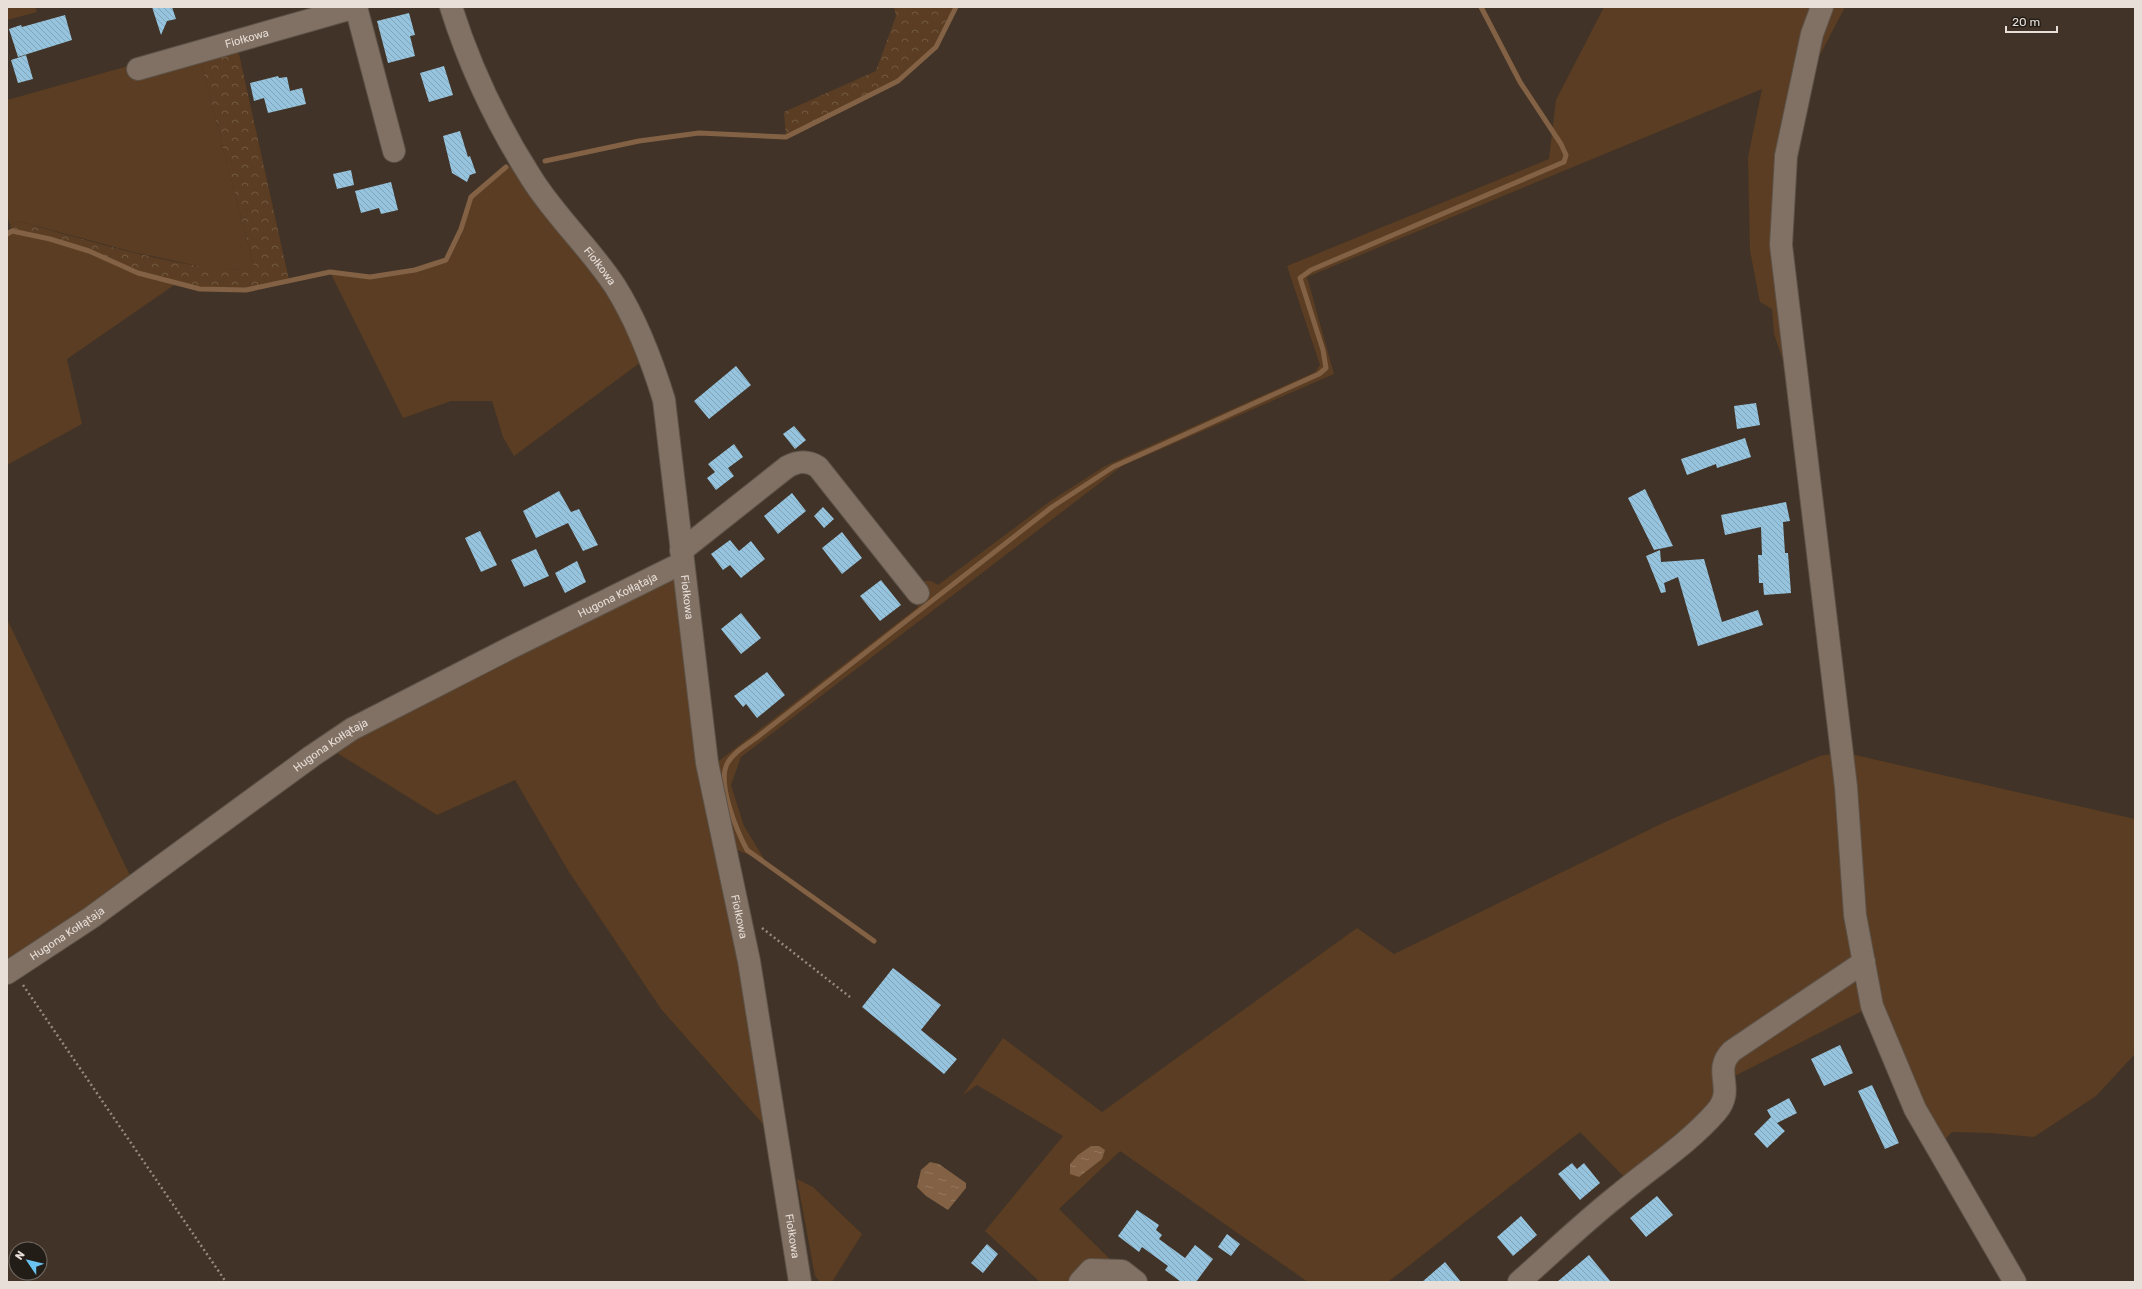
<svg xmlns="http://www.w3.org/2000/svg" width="2142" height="1289" font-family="Rubik,sans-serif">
<defs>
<pattern id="forest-crowns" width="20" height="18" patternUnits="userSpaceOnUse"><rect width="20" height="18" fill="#5a3d22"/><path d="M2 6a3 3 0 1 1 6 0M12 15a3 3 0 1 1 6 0" fill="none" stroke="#725941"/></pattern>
<pattern id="water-ripples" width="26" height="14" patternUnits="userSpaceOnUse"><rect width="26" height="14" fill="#826144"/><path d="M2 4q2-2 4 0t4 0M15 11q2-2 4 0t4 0" fill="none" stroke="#94775e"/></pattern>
<pattern id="building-back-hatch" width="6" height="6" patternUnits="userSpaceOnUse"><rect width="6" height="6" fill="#96c4de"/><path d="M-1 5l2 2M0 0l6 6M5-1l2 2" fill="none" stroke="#82a4b7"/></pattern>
</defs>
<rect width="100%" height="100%" fill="#413327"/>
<!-- green -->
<path fill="#5a3d22" d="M7 7H35L37 12 7 20Z
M1604 7H1845L1799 95 1812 35 1803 38 1779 159 1774 244 1790 364 1785 366 1774 334 1772 309 1760 302 1750 251 1748 157 1762 89 1307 277 1334 374 1122 466 741 757 731 785 744 826 766 862 737 850 715 764 918 607 915 603 924 593 922 581H931L938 585 1049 502 1105 466 1315 372 1320 365 1287 266 1549 159 1556 100Z
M199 56 254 266 248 269 216 270 133 252 18 221 10 225 7 215V100L132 65Z
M515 166C561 229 609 290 645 359L514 456 503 437 492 401H451L403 418 330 272 370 277 415 270 446 260 471 197 506 167Z
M12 231 50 239 89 251 138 273 177 283 67 359 82 424 7 465V234Z
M682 563 777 1140 661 1009 569 872 515 780 437 815 326 746Z
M7 619 135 886 7 973Z
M1842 752 2135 819V1054L2096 1096 2034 1137 1990 1133 1952 1132 1937 1148 1872 1006 1725 1081V1092L1631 1184 1580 1132 1388 1282H1308L1120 1151 1059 1209 1122 1271 1080 1282H1040L985 1231 1063 1136 977 1085 963 1095 1003 1038 1102 1112 1357 928 1394 954 1665 822 1820 756Z
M797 1179 813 1187 862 1234 832 1282H820L815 1276Z"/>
<!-- forest -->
<path fill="url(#forest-crowns)" d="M894 7H956L936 47 898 81 786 137 784 112 876 71 896 16Z
M237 45 289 280 246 290 200 289 138 273 89 251 50 239 12 231 10 225 18 221C58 232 224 283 254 266L199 56Z"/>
<!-- water -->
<path fill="url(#water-ripples)" d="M1091 1146H1099L1105 1150 1102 1159 1079 1177 1070 1174V1164L1078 1155Z
M930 1162 939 1164 966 1183V1188L948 1210 926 1196 917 1187 921 1170Z"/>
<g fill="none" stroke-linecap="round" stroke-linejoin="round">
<!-- stream -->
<path stroke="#826144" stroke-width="5" d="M545 161 639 141 699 133 786 137 898 81 936 47 956 7
M7 234 12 231 50 239 89 251 138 273 200 289 246 290 330 272 370 277 415 270 446 260 461 229 471 197 506 167
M874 941 747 850C737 831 717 784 727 764 733 752 750 743 760 735L1052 507 1113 467 1319 374 1326 368 1323 350 1300 278 1311 270 1564 162 1566 155 1561 144 1520 82 1481 7"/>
</g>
<!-- building -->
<path fill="url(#building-back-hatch)" d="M152 7H172L176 19 167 21 161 35Z
M409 13 415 35 410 36 415 56 388 63 377 21Z
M65 15 72 40 18 57 9 29 21 25 22 27Z
M26 55 33 79 18 83 11 60Z
M444 66 453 95 429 102 420 73Z
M278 76 279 78 287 77 290 91 302 88 306 104 268 113 264 98 254 101 250 83Z
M460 131 468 157 470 156 476 173 470 175 467 182 452 173 443 136Z
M351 170 354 185 337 189 333 174Z
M391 182 398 210 381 214 379 208 361 213 355 191Z
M736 366 751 385 709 419 694 401Z
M1756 403 1760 425 1737 429 1734 406Z
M794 426 806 440 795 449 783 434Z
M1745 438 1751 457 1717 468 1716 464 1687 475 1681 459Z
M734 444 743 457 728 468 734 476 716 490 707 478 715 472 708 464Z
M1645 489 1673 546 1654 550 1628 498Z
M559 491 571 512 579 509 598 545 583 551 568 523 536 538 523 511Z
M792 493 806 511 778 534 764 516Z
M1786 502 1790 521 1783 522 1785 553H1788L1791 593 1764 595 1763 583H1759L1758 555H1762L1761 527 1725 535 1721 515Z
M823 507 834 519 824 528 814 516Z
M480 531 497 565 481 572 465 538Z
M842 532 862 558 842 574 822 548Z
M730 540 739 551 751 541 765 559 741 578 730 565 723 570 711 554Z
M536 549 549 576 524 587 511 560Z
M1660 550 1661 562 1704 559 1722 622 1758 610 1763 625 1698 646 1678 577 1664 583 1666 592 1661 593 1646 556Z
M577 561 586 582 565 593 555 573Z
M881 580 901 605 880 621 860 596Z
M741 613 761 638 741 654 721 629Z
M767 672 785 695 757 718 746 704 743 707 734 696Z
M893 968 941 1005 921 1030 957 1059 944 1074 862 1007Z
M1840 1045 1853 1073 1824 1086 1811 1059Z
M1872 1085 1899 1143 1885 1149 1858 1091Z
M1789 1098 1797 1113 1777 1123 1785 1131 1767 1148 1754 1134 1771 1117 1767 1110Z
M1572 1163 1577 1169 1584 1163 1600 1183 1580 1200 1558 1174Z
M1657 1196 1673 1215 1646 1237 1630 1218Z
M1137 1210 1159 1225 1156 1230 1162 1235 1159 1239 1185 1258 1195 1245 1213 1259 1196 1282H1181L1165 1270 1168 1266 1142 1247 1139 1252 1118 1236Z
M1521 1216 1537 1235 1513 1256 1497 1237Z
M1227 1234 1240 1244 1231 1256 1218 1247Z
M987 1244 998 1254 983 1273 971 1263Z
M1589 1255 1611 1282H1557Z
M1445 1262 1461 1282H1422Z"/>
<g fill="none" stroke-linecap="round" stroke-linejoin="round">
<!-- minor casing -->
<g stroke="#5d5248" stroke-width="24">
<g id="minor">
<path d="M356 7 394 151"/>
<path id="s1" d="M451 7C470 67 498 126 532 179 556 217 590 248 615 286 637 321 652 361 664 400L707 763 749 961 800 1282"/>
<path d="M1822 7 1812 34 1786 156 1781 245 1846 787 1855 915 1872 1006 1915 1109 2015 1282"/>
<path id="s2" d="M138 69 356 7"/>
<path d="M681 551 787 467C798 461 807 460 818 467L918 593"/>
<path id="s3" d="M7 973 92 917 312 756 352 729 512 647 682 563"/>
<path d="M1080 1282 1091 1270 1122 1271 1136 1282"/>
<path d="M1519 1282C1552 1253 1583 1223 1617 1196 1650 1168 1688 1144 1716 1112 1737 1088 1711 1072 1732 1051L1864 962"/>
</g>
</g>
<!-- path -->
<path stroke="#958980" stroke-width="2.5" stroke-dasharray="2 3" stroke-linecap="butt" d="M762 928 850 997
M23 985 226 1282"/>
<!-- minor -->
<use href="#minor" stroke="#817164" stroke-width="22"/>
</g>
<g text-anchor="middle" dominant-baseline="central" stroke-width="4" stroke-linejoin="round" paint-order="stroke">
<!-- street labels -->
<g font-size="11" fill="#e8dfd8" stroke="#231d17">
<text stroke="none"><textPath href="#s2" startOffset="113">Fiołkowa</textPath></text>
<text stroke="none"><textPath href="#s1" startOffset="301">Fiołkowa</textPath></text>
<text stroke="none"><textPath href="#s3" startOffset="720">Hugona Kołłątaja</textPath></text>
<text stroke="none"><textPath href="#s1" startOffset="649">Fiołkowa</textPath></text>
<text stroke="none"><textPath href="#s3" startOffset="396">Hugona Kołłątaja</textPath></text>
<text stroke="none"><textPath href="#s1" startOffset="973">Fiołkowa</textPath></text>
<text stroke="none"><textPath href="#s3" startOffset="72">Hugona Kołłątaja</textPath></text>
<text stroke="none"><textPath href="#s1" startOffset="1297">Fiołkowa</textPath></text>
</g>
</g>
<!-- border -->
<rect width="2142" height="1289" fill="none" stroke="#e8dfd8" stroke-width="16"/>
<!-- north arrow -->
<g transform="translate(28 1261) rotate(305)"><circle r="19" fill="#231d17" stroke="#726b64"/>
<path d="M0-3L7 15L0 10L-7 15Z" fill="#6ac3f1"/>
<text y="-6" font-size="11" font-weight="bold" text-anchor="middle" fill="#e8dfd8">N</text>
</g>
<!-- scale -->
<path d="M2006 26v6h51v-6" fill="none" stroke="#e8dfd8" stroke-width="2"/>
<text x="2012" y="26" font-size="12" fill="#e8dfd8" stroke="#231d17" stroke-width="3" paint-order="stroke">20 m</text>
</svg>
